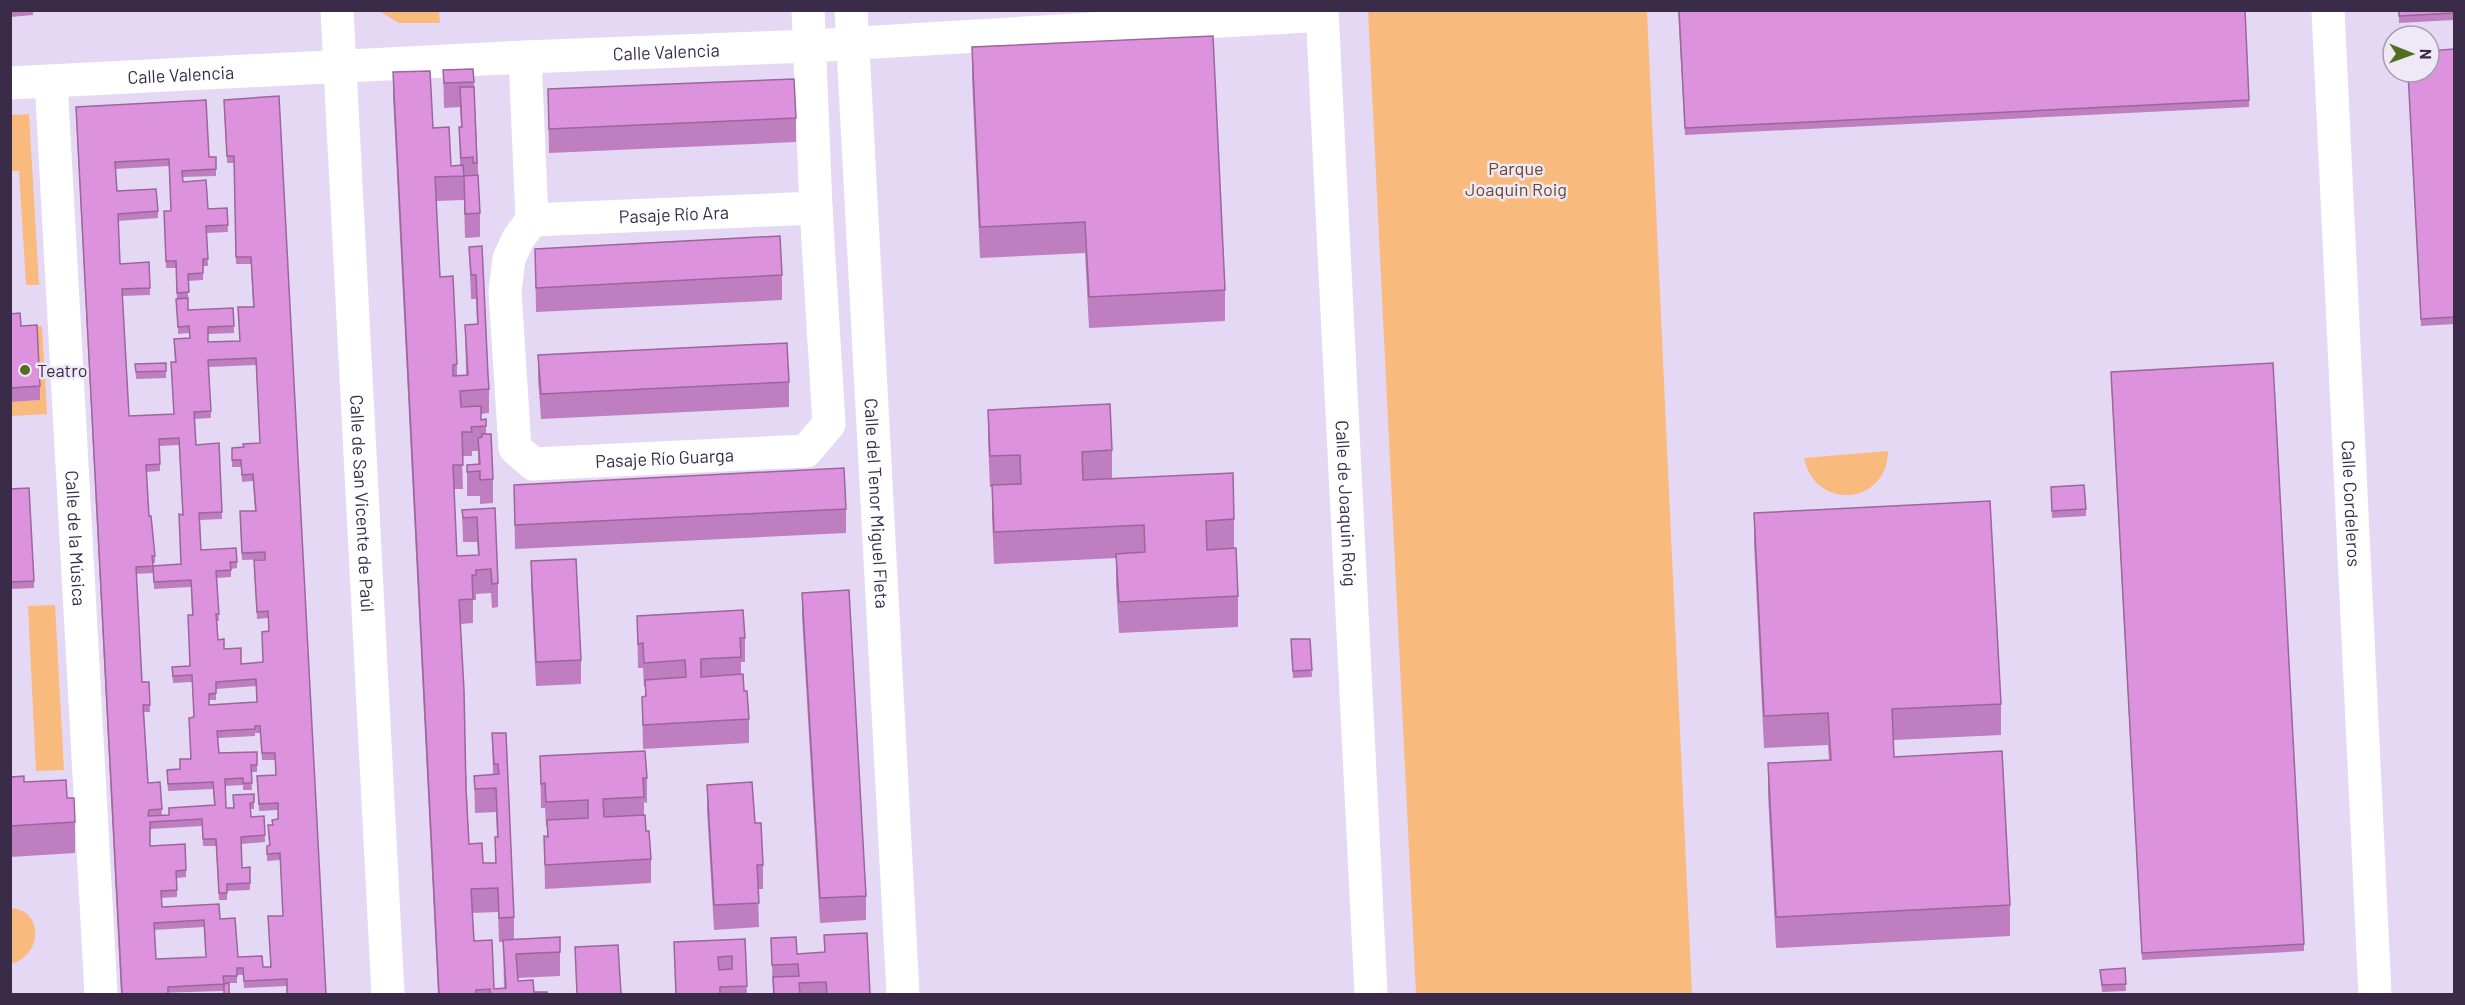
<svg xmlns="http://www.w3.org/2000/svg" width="2465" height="1005" font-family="Barlow,sans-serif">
<rect width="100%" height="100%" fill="#e5d8f5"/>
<!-- green -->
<path fill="#f8bb7d" d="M379 11H439L440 23H399Z
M1368 11H1647L1692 994H1416Z
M29 114 39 285H26L19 171H11L10 115Z
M42 326 47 414 11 416V402L40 400 20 327Z
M1888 451C1887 506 1815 511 1804 458Z
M55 605 64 770 36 771 28 606Z
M11 908C45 911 42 955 11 964Z"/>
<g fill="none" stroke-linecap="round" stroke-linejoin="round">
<!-- street -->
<g stroke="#fff" stroke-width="33">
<path id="s1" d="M337 10 388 994"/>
<path id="s2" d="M851 10 903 994"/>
<path id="s3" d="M1322 10 1371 994"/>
<path id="s4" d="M2328 10 2375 994"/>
<path id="s5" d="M525 57 532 220 518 239 509 259 505 291 515 448 533 464 806 451 829 424 816 208 808 10"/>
<path id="s6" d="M51 81 101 994"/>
<path id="s7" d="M10 83 525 57 810 46 1322 15"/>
<path id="s8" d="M532 220 816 208"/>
</g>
</g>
<!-- wall -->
<path fill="#be7ebf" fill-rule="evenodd" d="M10 10H33V15L10 17Z
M1678 10 2249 100V107L1685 135Z
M2399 10H2454V20L2399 23Z
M972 47 1225 290V321L1089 328 1085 253 980 258 972 78Z
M2454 49V324L2421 326 2408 72Z
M443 70 474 82 480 213V237L465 238 464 200 436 201 440 277 457 364V376L466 375 465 325 477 324 476 299H471L469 247 482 246 489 389V413L481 414V420L486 419V434L493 479V503L480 504V496H467V465L478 464V451H472V456H462L463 489H454L457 556 478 555 477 542H463L462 510 495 508 498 583V607L492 608 491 593 476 594V600H473V623L460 624 469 844 483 863H495V837H497L496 812 475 813 474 776 493 775 492 733H506L514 917V939L560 937V976L517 978 518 981 534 992 547 994H438L393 97V72L433 128 451 166 460 165 459 127H461L460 107 444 108ZM498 912 499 942H503L504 988 494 989 474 941 472 913Z
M548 89 796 118V142L549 153Z
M279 96 287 986 244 988 243 975H237V983H224L229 994H224V991L121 994 76 114 209 157H216V176L182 177 183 182 208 209 227 208 228 232 207 233 208 266H203V280L188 281V310L233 308 234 333 208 334V342L240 341 253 307 251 264H236L234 163H227L224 107ZM169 166 171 211H164L166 268H176L178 334 189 333 190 339 174 346 175 362 174 414 129 416 122 296 150 295V288L120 264 118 221 158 218V211L117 191 115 169ZM256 365 260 443 243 444V447L232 448V467H241L242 482 253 481 255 511 240 518 242 560 265 559V560L254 567 257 619 268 618 269 631 263 662 241 664 224 649 218 640 217 621H219L217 578 231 577V569L237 568V562L201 550 200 520 222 519 219 443 196 445 195 419 211 418 209 367ZM179 445 183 515 181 564 153 566 154 589 191 587 192 615 189 666 172 674 173 683 192 682 194 717 191 759 180 769 167 770 168 791 213 789 214 805 169 808V815H162L160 782 148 783 144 712H150L149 682H142L136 574 153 573V563H155V556L149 516 146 472 160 471V446ZM256 686 257 702 209 705V700H216V689ZM255 733H260L262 760H275L276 775 257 776 259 811 278 810V819L272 820V825H268L269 845 267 853V861L280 860 283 916 270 967H263L238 957 220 919 162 907 161 898 177 897V878L186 877V870L150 846V829L202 826 203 846H216L219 900H227V891L250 890V867L242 868 241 844 265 842 264 816 251 817 250 809H254V794L233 795 234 808H226L225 786 243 785V790H252L251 772H257V752L219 753 218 738 255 736ZM204 927 206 957 156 959 154 930Z
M535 249 782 275V300L536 312Z
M10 314 21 326 40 386V400L10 402Z
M538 355 789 382V407L541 419 538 379Z
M166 363V378L136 379 135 364Z
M2111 379 2304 944V951L2142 960Z
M988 410 1112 450V479L1234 519V548L1238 596V627L1119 633 1116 585V558L994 564 992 517V487H990L988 441Z
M514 485 846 509V533L515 549Z
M10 489 34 581V588L10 589Z
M2051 494 2086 509V516L2052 518Z
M1754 513 2001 704V735L1894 740V757L2010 905V936L1776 948 1768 795V763L1829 760 1828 745 1764 748 1754 544Z
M531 561 581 660V684L536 686 531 585Z
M802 593 866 896V920L820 923 802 617Z
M637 616 745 638V662H741V674L749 719V743L643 749 642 697H645V687H644L643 668H638Z
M1310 639 1312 677 1293 678 1291 646Z
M540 756 647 778V803L644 802V815L651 859V883L545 889 544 836 547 837V826H546L545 808H541Z
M24 782 67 798 75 822V853L10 857V783Z
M707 785 755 823 763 865V889H758L759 927 714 930 707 810Z
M824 935 870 994H773L771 938 797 954 824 952Z
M745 939 747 994H676L674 942Z
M2125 968 2126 991 2102 992 2100 970Z"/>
<!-- building -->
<path fill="#dd92de" stroke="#9b669b" stroke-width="1.5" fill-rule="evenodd" d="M1679 10H2245L2249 100 1685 128Z
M2399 10H2454V13L2399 16Z
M1213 36 1225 290 1089 297 1085 222 980 227 972 47Z
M2454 49V317L2421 319 2408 72H2429V51Z
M473 69 474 82 444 83 443 70Z
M430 71 433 128 449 127 451 166 463 165 464 176 435 177 440 277 453 276 457 364 453 365V376L468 375 465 325 478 324 476 275H471L469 247 482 246 488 375 489 389 460 391 461 407 481 406V420L486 419V426L471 427 472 432H462L463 465H453L457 556 479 555 477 517 463 518 462 510 495 508 498 583 492 584 491 569 476 570V575H472L473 599 459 600 464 690 466 789 469 844 482 843 483 863H496L495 837H498L496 788 475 789 474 776 499 774 498 764H494L492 733H506L514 917 499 918 498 888 471 889 474 941 492 940 494 989 506 988 503 940 560 937V952L516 954 518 981 533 980 534 992H547V994H490V989L476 990V994H439L393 72Z
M794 79 796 118 549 129 548 89Z
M460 87H474L477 163H473V157L461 158 459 127H462Z
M279 96 326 994H287V979L244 981 243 968H237V976H223L224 984 229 983V994H224V984L168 987V994H122L76 107 206 100 209 157H216V169L182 171 183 182 206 180 208 209 227 208 228 225 206 226 208 259H203V273L188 274 189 292 177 293 176 261H166L164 211H171L169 159 115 162 117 191 156 189 158 211 118 214 120 264 149 262 150 288 122 289 129 416 174 414 171 362H176L174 339 190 338 189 326 178 327 176 299 188 298V310L233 308 234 326 208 327V342L240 341 238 307H254L251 257H236L234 156H227L224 100ZM256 358 260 443 243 444 244 447 232 448V460H241L242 475 253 474 256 511H240L242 553 265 552V560H254L257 612 268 611 269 631 262 632 263 662 241 664V648L224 649V639L218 640 216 614H219L216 571 231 570 230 562H237L236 548 201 550 199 513 222 512 219 443 196 445 194 412 211 411 208 360ZM179 438 183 515 179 514 181 564 153 566 154 582 191 580 193 615H188L190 666 172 667 173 676 192 675 194 717 189 718 191 759H180V769L167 770 168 784 213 782 215 805 169 808V815L148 816 149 810 162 809 160 782 148 783 143 705H150L149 682H142L136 567 153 566 152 556H155L151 516H149L146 465 160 464 159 439ZM256 679 257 702 209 705V694L216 693V682ZM255 726H260L262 753H275L276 775 257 776 259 804 278 803V819L272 820 273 825H268L270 845 267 846V854L280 853 283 916H268L271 967H263L262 956 238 957 235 918 220 919 219 904 162 907 161 891 177 890 176 871 186 870 185 844 150 846V822L202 819 203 839H216L219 893H227V884L250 883V867L242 868 241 837 265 835 264 816 251 817 250 803 254 802V794L233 795 234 808H226L225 779 243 778V783H252L251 765H257V752L219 753 217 731 255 729ZM204 920 206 957 156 959 154 923Z
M478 175 480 213 465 214 464 176Z
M780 236 782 275 536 288 535 249Z
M20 313 21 326 37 325 40 386 10 388V314Z
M787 343 789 382 541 394 538 355Z
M166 363V371L136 372 135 364Z
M2273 363 2304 944 2142 953 2111 372Z
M1110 404 1112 450 1082 452 1083 480 1233 473 1234 519 1206 521 1207 550 1236 548 1238 596 1119 602 1116 554 1145 552 1144 525 994 532 992 485 1021 484 1020 455 990 456 988 410Z
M482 434H491L493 479 480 480V471L467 472V465L480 464 478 438 482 437Z
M844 468 846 509 515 525 514 485Z
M2084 485 2086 509 2052 511 2051 487Z
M29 488 34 581 10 582V489Z
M1990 501 2001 704 1892 709 1894 757 2002 751 2010 905 1776 917 1768 763 1831 760 1828 713 1764 716 1754 513Z
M576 559 581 660 536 662 531 561Z
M849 590 866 896 820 898 802 593Z
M743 610 745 638H740L741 657 701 659V677L743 674 744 691H747L749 719 643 725 642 697 646 696 645 680 686 677 685 660 644 663 643 643 638 644 637 616Z
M1291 639H1310L1312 670 1293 671Z
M645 751 647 778H643L644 797 603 799 604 817 645 815 646 831H649L651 859 545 865 544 836 548 837 547 820 588 818V800L546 802 545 783 541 784 540 756Z
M24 776V782L66 780 67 798H74L75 822 10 826 11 777Z
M752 782 755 823H761L763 865H757L759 903 714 905 707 785Z
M867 933 870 994H827L826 982 799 983 800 994H774L773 977 799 976 798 964 772 965 771 938 796 937 797 954 825 952 824 935Z
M745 939 747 986 720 987V994H676L674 942ZM732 956V969L719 970 718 957Z
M618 945 621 994H577L575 947Z
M2125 968 2126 984 2102 985 2100 970Z"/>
<!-- markers -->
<circle fill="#536e21" stroke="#efe8f7" stroke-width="2" cx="25" cy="370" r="6"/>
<g text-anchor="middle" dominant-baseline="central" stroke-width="5" stroke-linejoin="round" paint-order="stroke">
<!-- street labels -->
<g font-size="18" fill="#3a2c48" stroke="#efe8f7">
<text stroke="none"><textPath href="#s7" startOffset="657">Calle Valencia</textPath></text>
<text stroke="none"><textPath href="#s7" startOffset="171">Calle Valencia</textPath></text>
<text stroke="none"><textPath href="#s8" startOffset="142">Pasaje Río Ara</textPath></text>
<text stroke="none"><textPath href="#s5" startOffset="554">Pasaje Río Guarga</textPath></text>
<text stroke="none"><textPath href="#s3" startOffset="494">Calle de Joaquin Roig</textPath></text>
<text stroke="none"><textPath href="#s4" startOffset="494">Calle Cordeleros</textPath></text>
<text stroke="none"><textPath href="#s1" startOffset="494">Calle de San Vicente de Paúl</textPath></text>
<text stroke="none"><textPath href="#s2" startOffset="494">Calle del Tenor Miguel Fleta</textPath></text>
<text stroke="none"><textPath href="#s6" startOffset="458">Calle de la Música</textPath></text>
</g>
<!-- park labels -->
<g font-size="18" fill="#694927" stroke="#efe8f7">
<text x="1516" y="168">Parque<tspan x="1516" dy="21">Joaquin Roig</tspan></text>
</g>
<!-- poi labels -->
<g font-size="18" fill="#3a2c48" stroke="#efe8f7" text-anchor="start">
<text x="37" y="370">Teatro</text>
</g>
</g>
<!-- border -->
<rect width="2465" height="1005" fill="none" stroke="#3a2c48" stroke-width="24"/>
<!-- north arrow -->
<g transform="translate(2411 54) rotate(91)"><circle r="28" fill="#efe8f7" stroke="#a79db1" stroke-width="1.5"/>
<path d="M0-4.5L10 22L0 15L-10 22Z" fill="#536e21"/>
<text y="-9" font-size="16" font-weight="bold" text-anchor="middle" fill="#3a2c48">N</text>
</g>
</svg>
